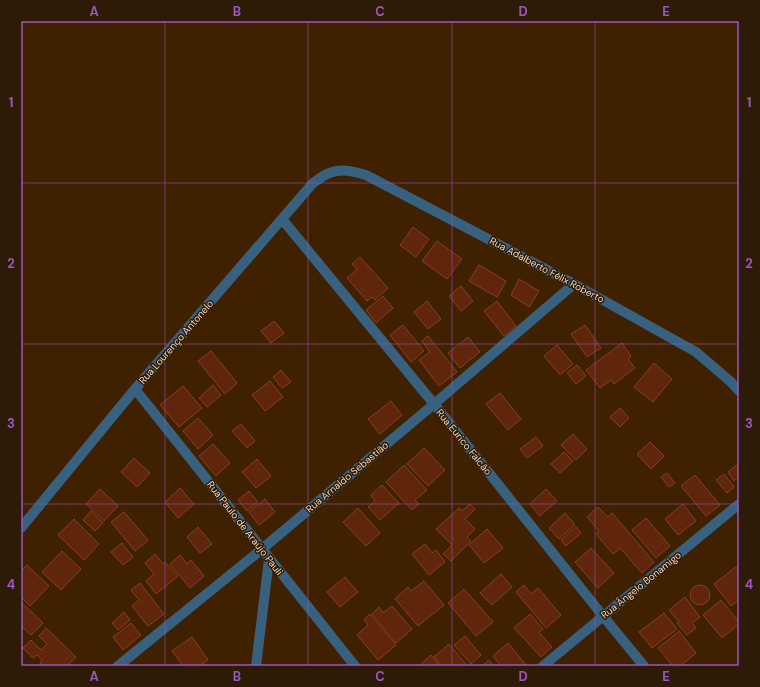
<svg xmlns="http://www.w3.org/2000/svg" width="760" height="687" font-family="'DM Sans',sans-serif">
<rect width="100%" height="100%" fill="#3f2100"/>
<!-- building -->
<path fill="#60260b" stroke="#873f1f" d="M413 227 429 239 416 257 400 245Z
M437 241 462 259 447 279 422 261Z
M360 257 388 288 375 300 372 297 367 301 347 278 357 269 352 264Z
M479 265 506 281 497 297 469 281Z
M519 279 539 291 529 307 511 295Z
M461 286 473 301 461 311 449 296Z
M383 296 393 308 376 323 366 310Z
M427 301 441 319 428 329 414 312Z
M497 301 516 326 504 336 484 311Z
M274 321 284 333 271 343 261 331Z
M403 325 424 351 411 362 390 335Z
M585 325 601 348 587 357 571 334Z
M428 336 457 372 439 386 419 360 430 352 422 341Z
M468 337 480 352 460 368 448 353Z
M622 343 631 356 628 359 635 368 614 384 611 380 600 388 586 370Z
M557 345 573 364 560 375 544 356Z
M211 351 237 383 225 394 198 361Z
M654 363 672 379 653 402 634 387Z
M577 365 586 376 576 384 567 373Z
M281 370 291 382 282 388 273 377Z
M270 381 283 397 265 411 252 395Z
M213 385 221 395 207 407 199 398Z
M183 386 202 408 179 427 160 405Z
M500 393 521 419 508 430 486 404Z
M391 401 402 415 380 434 368 419Z
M620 408 629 418 620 427 610 417Z
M198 418 213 435 198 449 183 431Z
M241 424 255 441 247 448 232 431Z
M573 434 587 449 576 460 561 445Z
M536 437 543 446 527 458 520 449Z
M650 442 664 456 651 469 637 454Z
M213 444 230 463 216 476 199 456Z
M424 448 445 470 428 486 407 464Z
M564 452 573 461 560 473 551 464Z
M134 458 150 473 137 487 121 472Z
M257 459 271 476 256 488 242 472Z
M739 463V480L737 478 734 481 728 472Z
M404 465 427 490 415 500 419 504 412 510 386 482Z
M667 473 675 483 669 487 661 477Z
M724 474 734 487 727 493 716 480Z
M695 475 720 505 706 516 681 486Z
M382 485 399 503 380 520 368 507 375 501 371 495Z
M180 488 194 504 178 518 165 502Z
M100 489 118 506 104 521 86 504Z
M546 489 557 501 540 516 530 504Z
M249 491 258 502 247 511 238 500Z
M265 499 275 512 259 525 249 512Z
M470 504 475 509 465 519 475 529 467 537 471 541 451 561 443 554 452 545 436 529 459 508 462 511Z
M683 504 696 521 678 535 665 519Z
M598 507 608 517 612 513 654 562 642 573 620 548 613 554 596 534 599 531 587 517Z
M358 508 380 533 366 546 343 522Z
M91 511 103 523 95 531 83 520Z
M124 512 148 540 135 551 111 522Z
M565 513 575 525 559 539 549 528Z
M646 518 670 546 656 558 632 530Z
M74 519 99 544 84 560 58 535Z
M198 527 212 544 200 553 187 537Z
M576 527 581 533 566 546 561 540Z
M487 529 503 548 484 563 469 545Z
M122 543 133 557 123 565 111 552Z
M425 544 432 553 436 550 445 562 429 575 412 554Z
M591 548 614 573 598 588 575 562Z
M62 551 81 569 61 590 42 572Z
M155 554 163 564 165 562 178 576 156 594 146 581 154 574 145 563Z
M180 555 187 564 191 560 204 576 190 588 170 564Z
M27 565 49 586 30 606 21 597V571Z
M736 567 739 572V600L731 606 714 584Z
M501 574 512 587 492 605 480 593Z
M345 577 358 592 340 607 327 592Z
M424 581 444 605 418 626 395 599 408 587 411 591Z
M140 583 164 614 148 626 132 606 139 600 131 590Z
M690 595a10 10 0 1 1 20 0a10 10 0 1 1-20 0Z
M524 585 531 594 538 588 561 615 546 628 516 592Z
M464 589 493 622 476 636 448 603Z
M685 597 700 617 692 623 696 628 687 635 677 623 679 622 669 610Z
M721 600 739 622V624L722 638 703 615Z
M21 602 43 623 31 635 21 626Z
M392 606 412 629 396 643 372 614 379 607 383 613Z
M124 612 130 620 118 630 112 623Z
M664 613 677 629 652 648 639 632Z
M370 614 396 645 378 660 357 635 368 625 364 620Z
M530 614 543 629 539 632 552 647 541 657 514 628Z
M131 623 141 635 123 650 113 637Z
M46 628 76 657 69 664 72 666H43L40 663 42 660 37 655 33 658 23 648 31 640 41 650 47 644 39 636Z
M679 631 696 653 680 666H673L658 648Z
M465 636 481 655 471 664 454 645Z
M192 637 208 660 199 666H183L172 651Z
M508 643 526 665 525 666H501L493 656Z
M449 644 466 664 464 666H442L434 657Z
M431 655 440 666H419Z
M489 660 494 666H482Z"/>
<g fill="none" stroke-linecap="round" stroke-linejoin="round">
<!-- minor -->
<path stroke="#386180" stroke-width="10" d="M282 219 434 404 603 616 644 666
M135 389 355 666
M21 528 135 389 313 183C318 180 322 176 327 174 340 168 353 171 366 175L574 284 696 352 731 382 739 391
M118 666 262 549 434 404 574 284
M256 666 269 559
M543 666 739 504"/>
</g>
<!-- grid -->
<path fill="none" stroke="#9a57be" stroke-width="1" stroke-opacity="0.55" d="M165 21V666M308 21V666M452 21V666M595 21V666M21 183H739M21 344H739M21 504H739"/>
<g text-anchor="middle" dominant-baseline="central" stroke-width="3" stroke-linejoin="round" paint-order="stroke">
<!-- street labels -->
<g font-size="10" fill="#f8d7b9" stroke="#2e1b07">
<text transform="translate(547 270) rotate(28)">Rua Adalberto Félix Roberto</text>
<text transform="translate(176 342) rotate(-49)">Rua Lourenço Antonelo</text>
<text transform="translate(464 442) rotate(51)">Rua Eurico Falcão</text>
<text transform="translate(347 477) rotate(-40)">Rua Arnaldo Sebastião</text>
<text transform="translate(245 528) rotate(52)">Rua Paulo de Araújo Pauli</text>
<text transform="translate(641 585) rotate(-39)">Rua Ângelo Bonamigo</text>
</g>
</g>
<!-- border -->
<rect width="760" height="687" fill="none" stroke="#2e1b07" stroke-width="44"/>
<rect x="22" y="22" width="716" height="643" fill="none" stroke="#9a57be" stroke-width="1.5"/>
<g font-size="13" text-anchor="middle" font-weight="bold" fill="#9a57be">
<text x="94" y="16">A</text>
<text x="237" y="16">B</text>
<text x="380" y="16">C</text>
<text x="523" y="16">D</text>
<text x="666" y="16">E</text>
<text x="11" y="107">1</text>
<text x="749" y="107">1</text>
<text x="11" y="268">2</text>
<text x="749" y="268">2</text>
<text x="11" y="428">3</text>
<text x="749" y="428">3</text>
<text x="11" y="589">4</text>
<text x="749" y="589">4</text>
<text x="94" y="681">A</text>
<text x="237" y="681">B</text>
<text x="380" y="681">C</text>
<text x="523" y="681">D</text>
<text x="666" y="681">E</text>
</g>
</svg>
